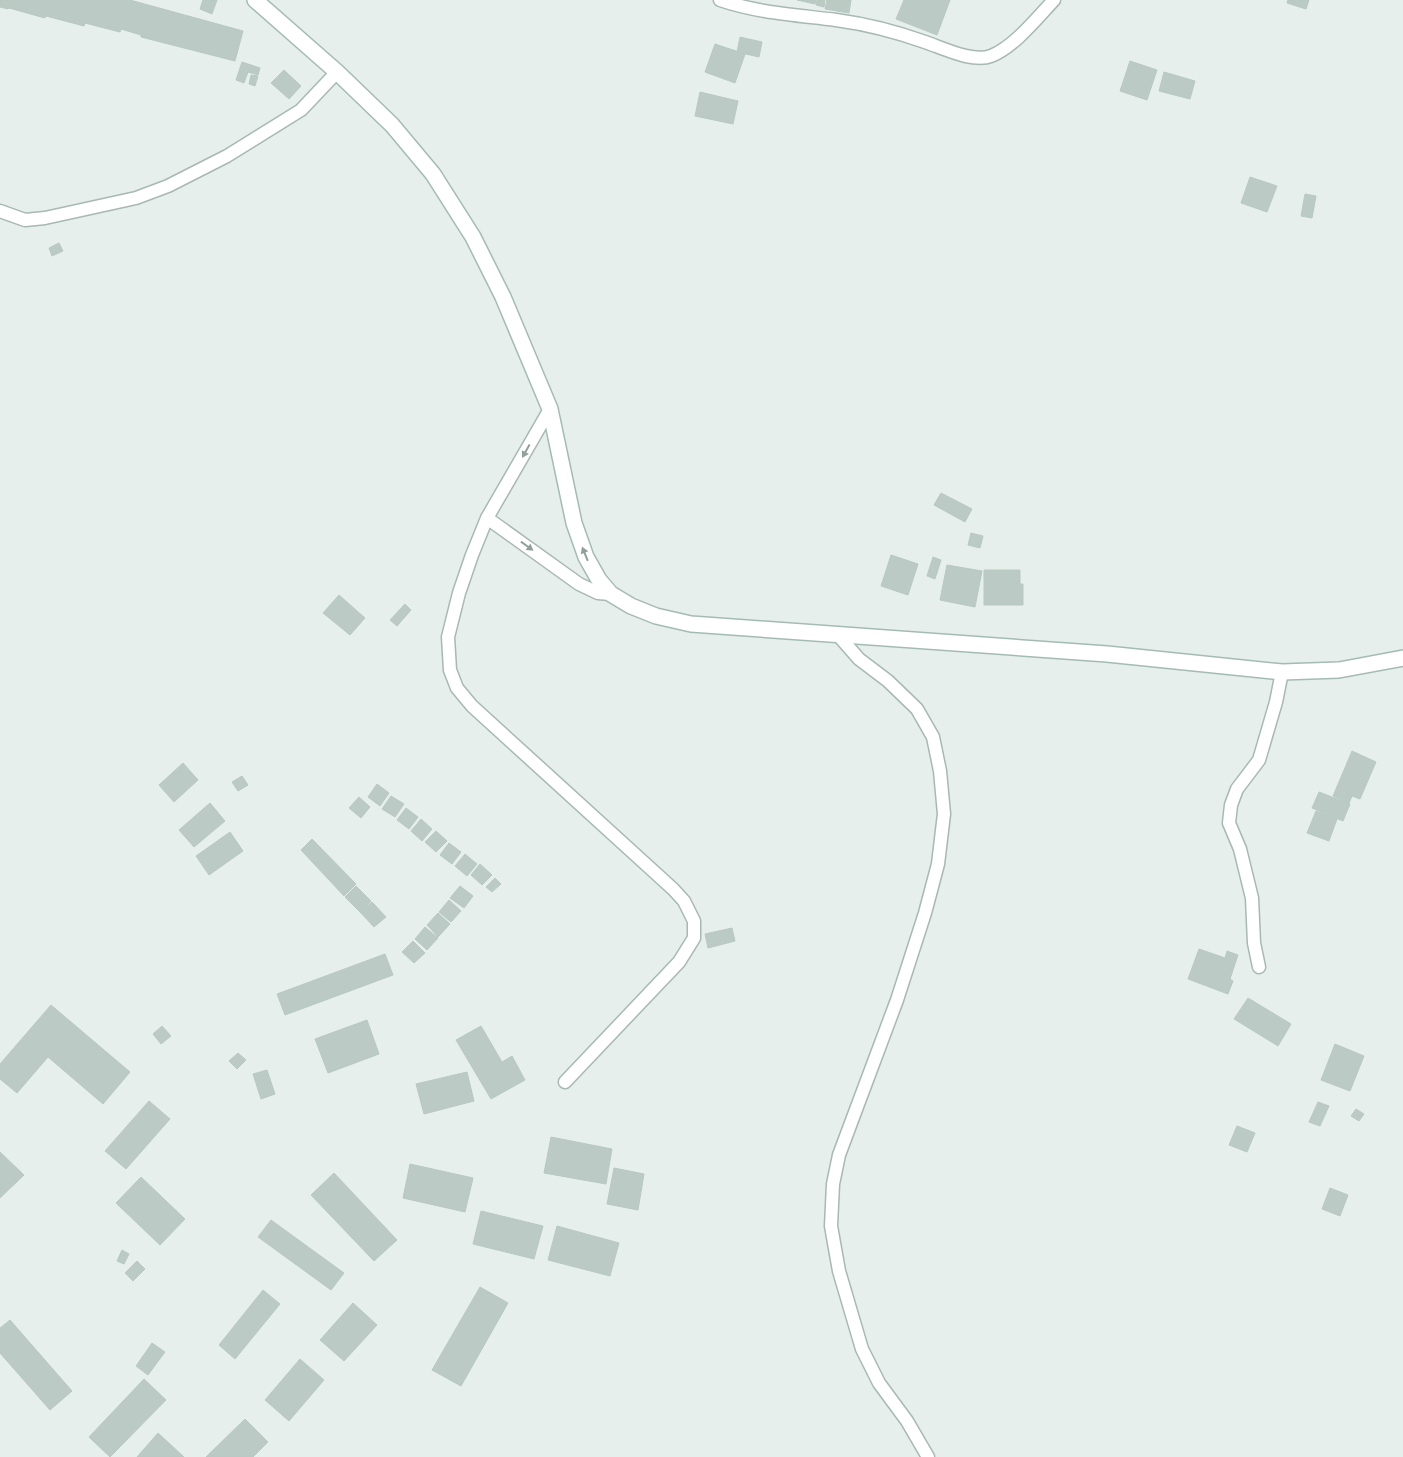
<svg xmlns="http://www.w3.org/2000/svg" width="1403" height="1457" font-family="'Open Sans',sans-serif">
<rect width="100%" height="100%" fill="#e6efeb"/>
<!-- building -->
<path fill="#bbcac4" stroke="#b8c9c2" d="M0 0H130L243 31 235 61 141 37V35L121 29 120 32 85 23 84 26 46 16 45 18 9 8 8 9 0 7Z
M203 0H217L212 14 200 9Z
M797 0H816L815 4Z
M817 0H825L824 7 816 5Z
M827 0H851L849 13 825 9Z
M904 0H950L937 35 896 19Z
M1288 0H1309L1306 9 1287 3Z
M740 37 762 42 759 57 737 52Z
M715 44 745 54 735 83 705 72Z
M1130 61 1157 70 1147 100 1120 91Z
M242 62 260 68 258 75 248 72 244 83 236 80Z
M284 70 301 86 289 99 271 83Z
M1164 72 1195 81 1190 99 1159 91Z
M251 75 258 76 255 86 249 84Z
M700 92 738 101 733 124 695 116Z
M1250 177 1277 186 1267 212 1241 203Z
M1305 194 1316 196 1312 218 1301 216Z
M59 243 63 251 52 256 49 248Z
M941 493 972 509 965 522 934 505Z
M971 533 983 536 980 548 968 545Z
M891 555 918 564 908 595 881 586Z
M933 557 941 560 935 579 927 576Z
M947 565 982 571 975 607 940 600Z
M984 570H1020V584H1023V605H984Z
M339 595 365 618 350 635 323 613Z
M405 604 411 610 397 626 390 620Z
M1352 751 1376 762 1360 799 1352 796 1349 803 1333 796Z
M183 763 198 780 174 802 159 785Z
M242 776 248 785 238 791 232 782Z
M377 784 389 793 380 806 368 797Z
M1319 792 1350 804 1343 821 1312 808Z
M391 796 404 804 395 817 382 809Z
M359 797 370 807 361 818 349 808Z
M210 803 225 821 194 847 179 830Z
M406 808 418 817 409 829 397 820Z
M1316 811 1337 819 1329 841 1307 833Z
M421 819 432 829 422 841 411 831Z
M436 831 447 841 436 852 425 842Z
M230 832 243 851 209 875 196 856Z
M312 839 356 884 344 896 301 850Z
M449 843 461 852 452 864 440 855Z
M465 854 477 864 467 876 455 866Z
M480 864 492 875 482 885 471 875Z
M495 878 501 884 492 892 486 887Z
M356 886 371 901 360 912 345 897Z
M460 886 473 896 464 908 450 898Z
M449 900 461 911 451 922 439 912Z
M372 902 386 917 374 927 360 912Z
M438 913 450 924 438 937 427 925Z
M425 927 438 938 427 950 415 939Z
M732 928 735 941 708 948 705 934Z
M413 941 425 953 414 963 402 952Z
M1199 949 1225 958 1227 951 1238 955 1230 979 1233 981 1228 994 1188 979Z
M385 954 393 975 285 1015 277 994Z
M1248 998 1291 1024 1278 1046 1234 1019Z
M51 1005 130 1072 103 1104 48 1057 17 1093 0 1079V1064Z
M367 1020 379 1054 328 1073 315 1039Z
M162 1026 171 1036 161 1044 153 1034Z
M481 1026 502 1062 512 1056 525 1080 491 1099 456 1040Z
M1335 1044 1364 1056 1350 1091 1321 1080Z
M238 1053 246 1060 237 1069 229 1061Z
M267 1070 275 1094 261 1099 253 1074Z
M467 1072 474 1101 424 1114 416 1084Z
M149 1101 170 1119 126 1169 105 1151Z
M1318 1102 1329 1106 1320 1126 1309 1122Z
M1356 1109 1364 1114 1359 1121 1351 1116Z
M1237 1126 1255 1133 1247 1152 1229 1145Z
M551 1137 612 1149 606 1184 544 1173Z
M0 1152 24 1175 0 1198Z
M410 1164 473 1178 465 1212 403 1198Z
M614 1168 644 1174 638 1210 607 1204Z
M334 1173 397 1240 374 1261 311 1195Z
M141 1177 185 1219 160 1245 116 1203Z
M1330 1188 1348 1195 1340 1216 1322 1209Z
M481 1211 543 1226 534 1259 473 1244Z
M271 1220 344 1273 331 1290 258 1237Z
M557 1226 619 1243 610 1276 548 1260Z
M122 1250 129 1254 124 1264 117 1261Z
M137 1261 145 1269 133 1281 125 1273Z
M480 1287 508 1303 461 1386 432 1370Z
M263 1290 280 1304 235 1359 219 1345Z
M353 1303 377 1325 344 1361 320 1340Z
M10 1320 72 1391 50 1410 0 1353V1328Z
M152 1343 165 1352 148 1375 136 1366Z
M300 1359 324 1380 289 1421 265 1400Z
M144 1379 166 1400 110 1457 89 1437Z
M245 1419 268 1442 253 1457H206Z
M158 1433 184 1457H137Z"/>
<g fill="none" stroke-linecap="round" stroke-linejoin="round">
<!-- street casing -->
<g stroke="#a8b8b2" stroke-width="15">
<path id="street" d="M720 0C758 13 797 15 836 20 866 24 897 32 925 42 943 48 973 63 991 56 1014 47 1037 18 1054 0
M0 211 25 220 45 218 136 198 168 186 227 156 301 110 337 72
M550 409 487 518 472 555 459 593 448 637 450 670 457 688 472 706 673 889 684 901 694 921V938L679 962 565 1082
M487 518 579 584 598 593 611 594
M838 635 859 659 888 681 917 709 933 737 940 771 944 814 938 864 925 913 897 1000 839 1155 833 1184 831 1226 839 1271 862 1349 879 1383 907 1421 928 1457
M1259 967 1254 943 1252 898 1240 849 1229 823 1231 805 1237 789 1259 760 1276 702 1282 672"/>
</g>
<!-- secondary casing -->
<g stroke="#a4bbb3" stroke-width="18">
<path id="secondary" d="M255 0 337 72 392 125 433 174 473 237 503 297 550 409 574 523 586 557 599 580 611 594 631 606 656 616 691 624 1107 654 1282 672 1339 670 1403 658"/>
</g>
<!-- street -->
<use href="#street" stroke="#fff" stroke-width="12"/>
<!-- secondary -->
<use href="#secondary" stroke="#fff" stroke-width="15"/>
</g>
<!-- one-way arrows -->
<defs><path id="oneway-solid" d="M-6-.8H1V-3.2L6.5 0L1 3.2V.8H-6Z" transform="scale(1.25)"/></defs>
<g fill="#92a09c">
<use href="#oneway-solid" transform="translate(526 451) rotate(119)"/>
<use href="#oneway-solid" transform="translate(527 546) rotate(36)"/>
<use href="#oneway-solid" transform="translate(585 554) rotate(-112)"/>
</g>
</svg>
